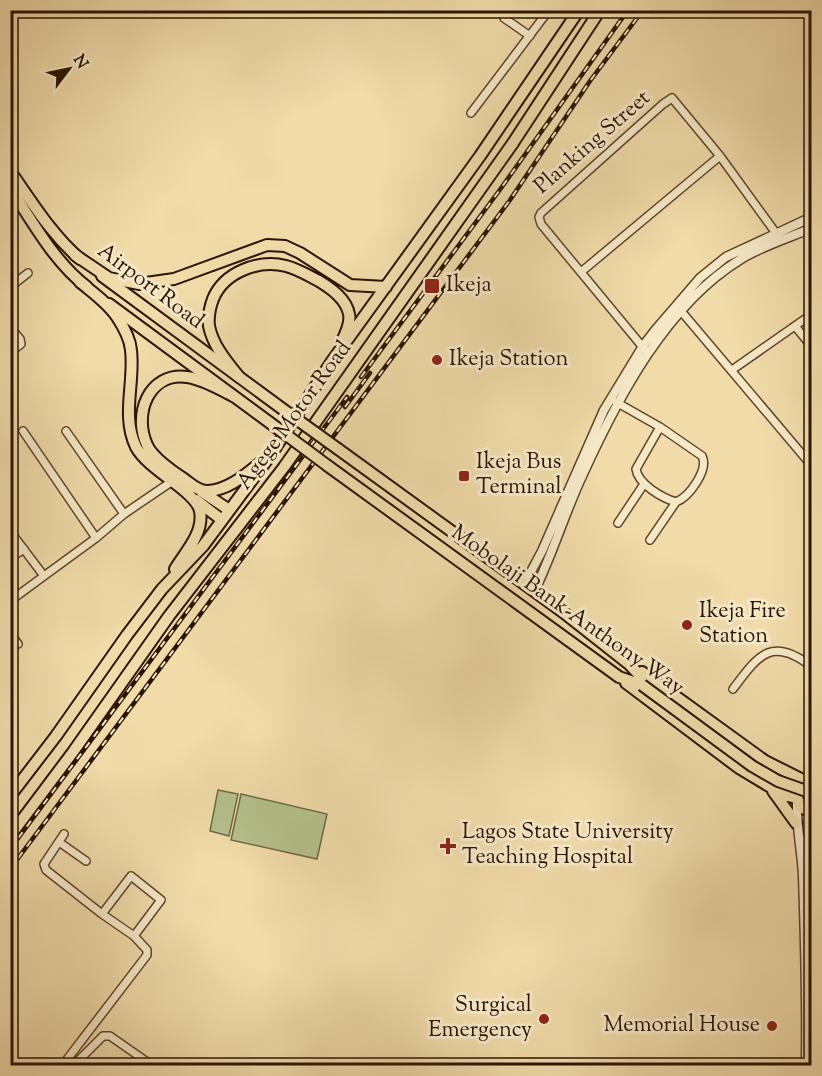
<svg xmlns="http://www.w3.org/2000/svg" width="822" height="1076" font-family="'Sorts Mill Goudy',serif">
<rect width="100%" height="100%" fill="#f0dba9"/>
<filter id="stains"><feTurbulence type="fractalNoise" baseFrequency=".00333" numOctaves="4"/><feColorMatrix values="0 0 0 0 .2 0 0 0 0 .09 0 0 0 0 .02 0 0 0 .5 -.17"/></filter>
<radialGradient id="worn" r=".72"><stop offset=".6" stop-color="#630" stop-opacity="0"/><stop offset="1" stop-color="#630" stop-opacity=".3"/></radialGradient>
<!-- green -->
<path fill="#b4c18c" stroke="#6f6a46" stroke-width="1.5" d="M218 790 238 794 229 836 210 831Z
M241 794 327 814 317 859 231 840Z"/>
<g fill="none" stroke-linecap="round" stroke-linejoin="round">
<!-- minor casing -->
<g stroke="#5c462a" stroke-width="10">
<path id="minor" d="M502 10 504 18 530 36
M471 113 549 10
M581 272 720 156
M10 287 28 273
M681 311 812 466
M795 326 812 347
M10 327 20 339 21 344 10 353
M646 351 541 224 539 217 541 213 663 104 672 98 720 156 778 236
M732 370 812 314
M616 402 660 427 702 456C709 470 689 497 676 502 662 498 638 484 636 469L660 427
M23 431 96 538
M66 431 124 514
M618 523 644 484
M10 531 44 576 96 538 124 514 171 482
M650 540 676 502
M10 558 24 549
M10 601 44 576
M10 633 18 644
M733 689C758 656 771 635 812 667
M59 842 86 861
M102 914 131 876 161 900 134 936
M62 1066 147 955V950L134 936 102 914 46 870 44 864 64 834
M73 1066 103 1036H110L153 1066"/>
</g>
<!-- tertiary casing -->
<g stroke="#5c462a" stroke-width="11">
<path id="tertiary" d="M524 585 542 551 604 410 643 346 657 328 700 278 726 257 812 217
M534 592C553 553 565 512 583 474 618 397 667 304 741 259 762 246 788 238 812 228
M797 802C796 827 802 851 803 876 805 936 807 997 806 1057L807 1066
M812 818 807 839 812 964"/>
</g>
<!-- primary casing -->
<g stroke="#2a1400" stroke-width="14">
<path id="primary" d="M10 171C32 202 51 234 80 259
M10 188C33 222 54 262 87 287
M102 276 288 413
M109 304 277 428
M338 449 563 612 629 664 645 681
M328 466 619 677 642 685
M642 672 765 761 803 780
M626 683 739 768 784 795 796 798
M812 778 799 784 796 793 800 807 812 812
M773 791 796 823"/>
</g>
<!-- trunk casing -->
<g stroke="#2a1400" stroke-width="14">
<path id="trunk" d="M75 255 109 278 139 284 174 279 267 245 285 246 300 253 350 285 386 287
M80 282C92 292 108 303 117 317 123 326 130 339 131 350 135 382 121 416 136 447 148 470 196 491 200 511 204 533 186 551 175 569
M239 377C227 362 213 346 209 326 208 317 210 307 213 299 224 272 259 259 286 266 298 269 309 276 319 281 332 289 346 299 349 314 351 323 346 333 342 341
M233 396C219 389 203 379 187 377 148 372 133 415 147 445 152 457 173 472 184 479 191 484 199 492 208 491 228 490 245 475 260 463
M201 491 229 510
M196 500 222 520
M10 796 56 736 127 635 162 589 203 546 272 453 332 361 480 156 579 10
M10 836 73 752 169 616 284 467 513 143 600 10"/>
</g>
<!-- minor -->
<use href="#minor" stroke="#f5e8c7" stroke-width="7"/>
<!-- tertiary -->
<use href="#tertiary" stroke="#f5e8c7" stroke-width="8"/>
<!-- primary -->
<use href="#primary" stroke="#f0dba9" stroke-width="10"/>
<!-- trunk -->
<use href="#trunk" stroke="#f0dba9" stroke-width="10"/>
<!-- rail casing -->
<g stroke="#2a1400" stroke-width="4.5">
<path id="rail" d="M361 377 499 191 628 10
M345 407 370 373
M10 849 347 397
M10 869 510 200 590 81 643 10"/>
</g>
<!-- rail -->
<use href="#rail" stroke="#f5e8c7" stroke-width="2" stroke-dasharray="7" stroke-linecap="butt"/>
<!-- primary-bridge casing -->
<g stroke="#2a1400" stroke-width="14" stroke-linecap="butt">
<path id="primary-bridge" d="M288 413 338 449
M277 428 328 466
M642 685 752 766 778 781 812 793"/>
</g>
<!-- primary-bridge -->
<use href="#primary-bridge" stroke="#f0dba9" stroke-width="10"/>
</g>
<!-- markers -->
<g fill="#8f2418" stroke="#f5e8c7" stroke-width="2">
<rect x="424" y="278" width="16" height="16" rx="3"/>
<circle cx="437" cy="360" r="6"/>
<rect x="458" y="470" width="12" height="12" rx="3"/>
<circle cx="687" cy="625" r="6"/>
<path d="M445 837h6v6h6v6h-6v6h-6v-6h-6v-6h6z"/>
<circle cx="544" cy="1019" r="6"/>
<circle cx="772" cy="1026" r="6"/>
</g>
<g text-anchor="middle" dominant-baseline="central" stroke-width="6" stroke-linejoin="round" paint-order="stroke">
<!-- street labels -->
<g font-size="22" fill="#2a1400" stroke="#f5e8c7">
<text transform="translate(593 143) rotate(-41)">Planking Street</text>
<text transform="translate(150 287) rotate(37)">Airport Road</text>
<text transform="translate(295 416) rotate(-54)">Agege Motor Road</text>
<text transform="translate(567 611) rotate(35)">Mobolaji Bank-Anthony Way</text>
</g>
<!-- poi labels -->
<g font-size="22" fill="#2a1400" stroke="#f5e8c7" text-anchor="start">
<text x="446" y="286">Ikeja</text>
<text x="449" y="360">Ikeja Station</text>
<text x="476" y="463">Ikeja Bus<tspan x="476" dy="25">Terminal</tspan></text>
<text x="699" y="612">Ikeja Fire<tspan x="699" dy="25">Station</tspan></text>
<text x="462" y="833">Lagos State University<tspan x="462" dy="25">Teaching Hospital</tspan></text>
<text x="532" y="1006" text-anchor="end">Surgical<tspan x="532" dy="25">Emergency</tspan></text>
<text x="760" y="1026" text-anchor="end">Memorial House</text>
</g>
</g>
<!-- margin -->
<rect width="822" height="1076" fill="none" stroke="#f0dba9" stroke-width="36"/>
<rect x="12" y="12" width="798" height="1052" fill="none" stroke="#2a1400" stroke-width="3"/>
<rect x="18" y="18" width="786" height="1040" fill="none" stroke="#2a1400" stroke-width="1.5"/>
<!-- north arrow -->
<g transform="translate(69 69) rotate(58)" stroke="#f5e8c7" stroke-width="4.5" paint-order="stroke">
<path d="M0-4.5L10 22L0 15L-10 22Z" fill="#2a1400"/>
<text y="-9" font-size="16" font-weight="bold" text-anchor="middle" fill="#2a1400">N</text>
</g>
<rect width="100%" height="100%" filter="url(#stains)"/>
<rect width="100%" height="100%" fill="url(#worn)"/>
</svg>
